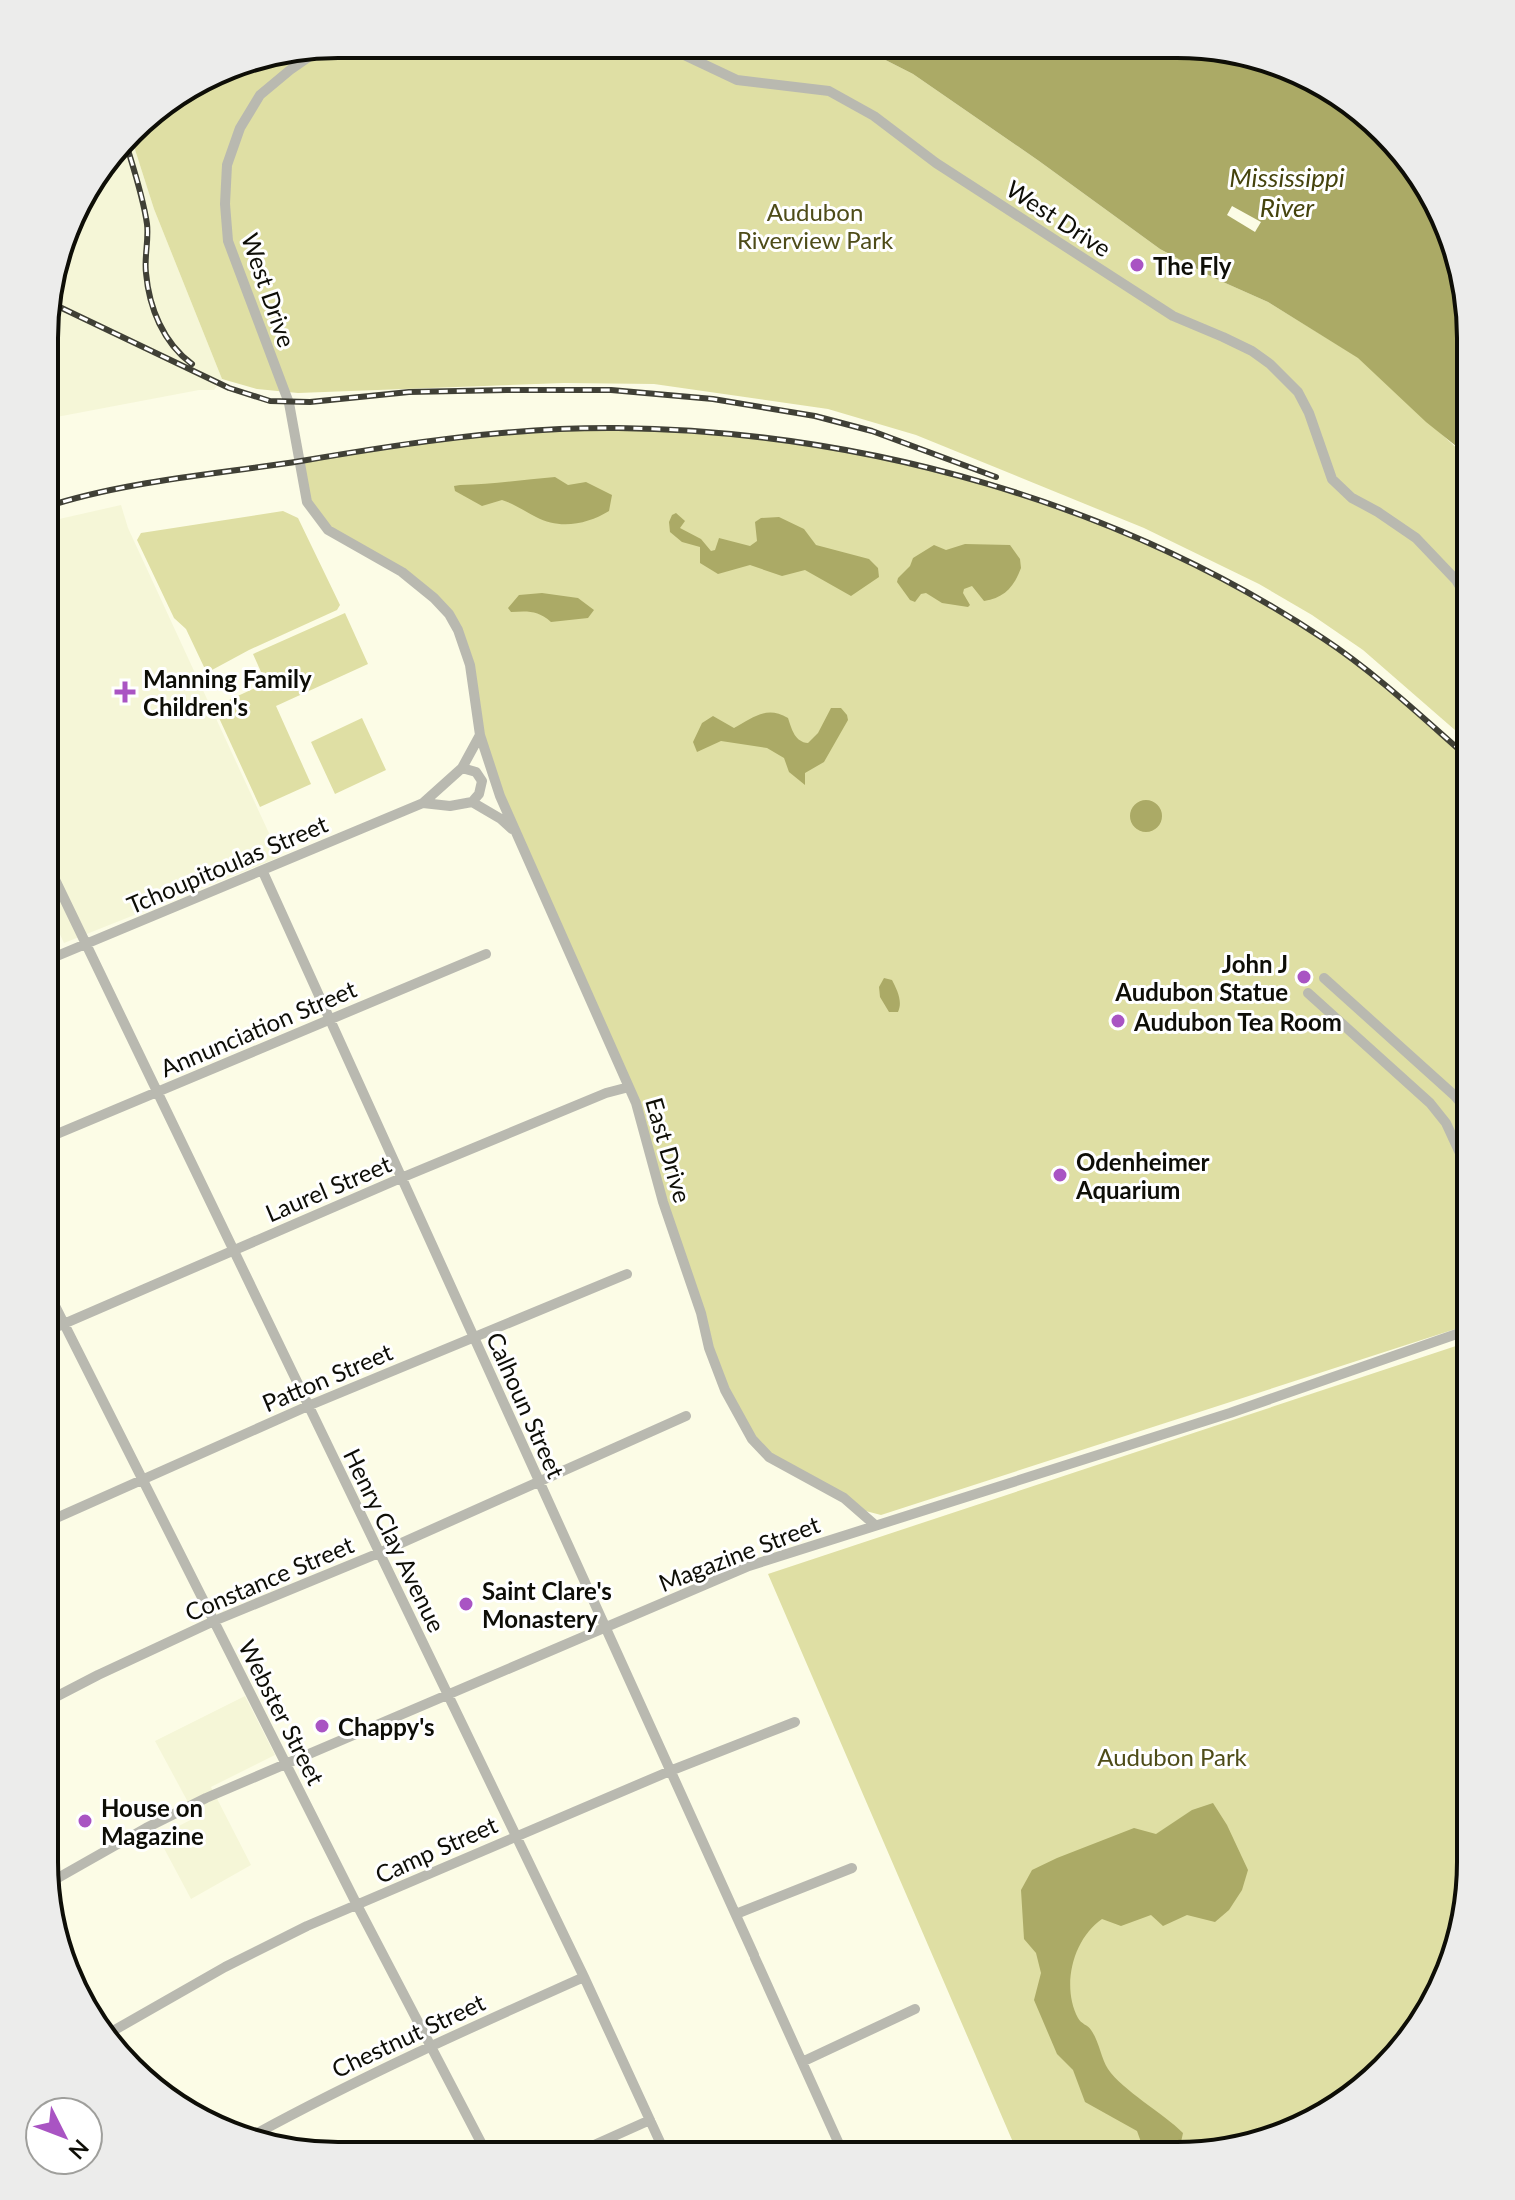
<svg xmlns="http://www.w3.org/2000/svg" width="1515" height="2200" font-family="Lato,sans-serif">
<rect width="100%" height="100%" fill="#fcfce6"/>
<!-- built -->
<path fill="#f5f6d7" d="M130 134 154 209 222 379 214 390H199L46 419 47 299 83 191Z
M121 505 128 528 280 857 64 943 46 904V522Z
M245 1696 275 1755 211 1787 251 1865 191 1899 158 1837 196 1817 155 1741Z"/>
<!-- green -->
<path fill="#dfdfa4" d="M338 44 858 46 913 74 1039 161 1160 249 1214 278 1268 302 1359 358 1462 453 1471 483V744L1363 650 1312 615 1259 584 1144 528 916 435 828 409 654 384 564 383 298 393 257 389 222 379 154 209 130 134 144 117 243 60Z
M615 428C866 435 1122 501 1331 644 1381 678 1426 721 1471 760V1324L881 1515 858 1509 769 1457 725 1390 629 1087 493 776 458 630 434 599 402 572 328 530 307 502 300 461 484 434Z
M283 511 298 518 340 605 337 610 249 650 212 670 204 667 186 629 174 618 137 540 141 533Z
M345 613 368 664 276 706 311 784 260 807 214 707 266 683 253 654Z
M362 718 386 770 335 794 311 742Z
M1471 1341 1470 1882 1455 1957 1421 2026 1371 2083 1307 2126 1178 2156H1019L768 1574Z"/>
<!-- water -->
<path fill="#abaa66" d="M858 46 1216 47 1356 104 1441 208 1471 337V458L1426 422 1358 358 1268 302 1214 278 1160 249 1039 161 913 74Z
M555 477 568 485 586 482 612 495 609 511C588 524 560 530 536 517 524 511 515 504 502 500L482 506 455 491 454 486 460 485C493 484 523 480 555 477Z
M676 513 685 521 680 528 701 539 711 551 715 550 719 538 750 546 757 541 755 522 761 518 779 517 804 529 816 545 869 559 878 568 879 577 851 596 805 570 782 576 750 565 718 574 700 563V547L682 542 670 532 669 522 672 515Z
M965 544 1010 545 1020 559 1021 568C1014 587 1004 598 984 601L972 586 964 589 963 593 970 605 968 607 942 603 926 593 921 594 915 602 910 600 897 582 898 578 910 566 913 558 934 545 946 550Z
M542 593 578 598 594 610 588 618 551 622C538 610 527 611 511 612L508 608 519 595Z
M831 708H841L847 715 848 720 824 762 805 773V785L789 772 784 758 767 748 721 741 697 752 693 742 702 723 713 716 734 728C753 718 766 705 788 718 792 730 795 742 808 743L818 733Z
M1130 816a16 16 0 1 1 32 0a16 16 0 1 1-32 0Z
M884 978 892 980C897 990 903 1001 898 1012H889L880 997 879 987Z
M1213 1803 1227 1825 1248 1870 1242 1890 1229 1910 1215 1922 1187 1915 1163 1926 1151 1915 1121 1926 1102 1919C1073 1939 1061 1986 1078 2018 1081 2024 1088 2025 1091 2030 1099 2041 1101 2058 1108 2069 1122 2090 1163 2113 1183 2133L1178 2156H1146L1137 2131 1085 2102 1073 2070 1057 2054 1034 2000 1041 1973 1036 1953 1024 1939 1021 1890 1032 1870 1057 1858 1134 1828 1156 1834 1192 1810Z"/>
<!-- pier -->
<path fill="#fcfce6" d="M1232 206 1261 222 1255 232 1227 215Z"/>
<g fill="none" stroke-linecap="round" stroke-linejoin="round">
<!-- minor -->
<path stroke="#b9b9b0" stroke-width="10" d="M347 44 313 54 290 70 260 95 240 128 227 165 225 204 228 241 289 403 307 502 328 530 402 572 434 598 449 614 458 630 470 665 480 735 500 796 636 1103 663 1202 701 1313 709 1348 725 1390 752 1439 769 1457 844 1498 875 1525
M663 45 737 80 829 91 874 116 936 163 1173 316 1223 337 1252 351 1270 364 1298 392 1309 413 1332 479 1352 498 1378 512 1416 538 1456 580 1471 605
M462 768 476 772 482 781 479 794 472 802
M423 803 450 806 472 802 501 819 512 829
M46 861 584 1977 666 2155
M263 872 754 1955
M45 961 423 803 462 768 480 735
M1324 978 1455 1096 1471 1115
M1308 993 1430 1103 1446 1123 1471 1177
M45 1139 486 954
M45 1286 357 1905 487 2154
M45 1332 401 1178 606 1093 629 1087
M45 1523 308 1406 627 1274
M44 1703 98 1675 214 1621 379 1553 686 1416
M49 1883 146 1828 206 1798 749 1566 1230 1413 1471 1329
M736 1914 852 1868
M755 1958 844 2155
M66 1959 127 2065
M104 2036 225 1967 307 1926 670 1771 795 1722
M802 2062 915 2009
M252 2136C360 2077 472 2027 584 1977
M574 2154 650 2120
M988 2155 995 2153"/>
<!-- rail casing -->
<g stroke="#404036" stroke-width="6">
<path id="rail" d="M125 140C133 167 143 196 147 224 149 240 144 257 146 273 149 307 163 343 192 364
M47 301 229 388 270 401 310 402 409 392 507 390H611L713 399 815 416 872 431 996 477
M46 507C125 481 219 474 301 461 406 443 511 427 618 428 865 431 1119 503 1324 639 1377 674 1424 719 1471 760"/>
</g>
<!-- rail -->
<use href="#rail" stroke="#fff" stroke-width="3" stroke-dasharray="9" stroke-linecap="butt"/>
</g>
<!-- markers -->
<g fill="#a954c3" stroke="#fff" stroke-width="3">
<circle cx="1137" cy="265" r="8"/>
<path d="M121 680h8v8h8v8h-8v8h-8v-8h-8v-8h8z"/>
<circle cx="1304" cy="977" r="8"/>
<circle cx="1118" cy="1021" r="8"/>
<circle cx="1060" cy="1175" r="8"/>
<circle cx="466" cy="1604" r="8"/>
<circle cx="322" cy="1726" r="8"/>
<circle cx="85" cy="1821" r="8"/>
</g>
<g text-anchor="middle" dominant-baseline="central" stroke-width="6" stroke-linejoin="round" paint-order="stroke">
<!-- park labels -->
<g font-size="24" fill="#4e4c18" stroke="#fff">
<text x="815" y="211">Audubon<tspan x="815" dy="28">Riverview Park</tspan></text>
<text x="1172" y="1756">Audubon Park</text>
</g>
<!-- street labels -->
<g font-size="24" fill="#0e0e07" stroke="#fff">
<text transform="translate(1059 218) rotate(33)">West Drive</text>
<text transform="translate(269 290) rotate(71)">West Drive</text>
<text transform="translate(227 864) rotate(-23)">Tchoupitoulas Street</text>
<text transform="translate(258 1028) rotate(-23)">Annunciation Street</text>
<text transform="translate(669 1150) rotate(74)">East Drive</text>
<text transform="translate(328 1188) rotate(-23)">Laurel Street</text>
<text transform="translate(327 1377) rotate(-23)">Patton Street</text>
<text transform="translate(526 1405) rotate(66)">Calhoun Street</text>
<text transform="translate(395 1540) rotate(64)">Henry Clay Avenue</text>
<text transform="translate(739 1553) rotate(-21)">Magazine Street</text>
<text transform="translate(269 1578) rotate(-23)">Constance Street</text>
<text transform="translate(282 1712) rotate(63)">Webster Street</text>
<text transform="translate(436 1849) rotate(-24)">Camp Street</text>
<text transform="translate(408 2035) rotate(-25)">Chestnut Street</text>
</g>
<!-- poi labels -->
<g font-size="24" font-weight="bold" fill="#0e0e07" stroke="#fff" text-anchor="start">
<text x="1153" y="265">The Fly</text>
<text x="143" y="678">Manning Family<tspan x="143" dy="28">Children's</tspan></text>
<text x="1288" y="963" text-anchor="end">John J<tspan x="1288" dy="28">Audubon Statue</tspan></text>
<text x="1134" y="1021">Audubon Tea Room</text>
<text x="1076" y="1161">Odenheimer<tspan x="1076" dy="28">Aquarium</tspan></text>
<text x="482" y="1590">Saint Clare's<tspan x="482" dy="28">Monastery</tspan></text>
<text x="338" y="1726">Chappy's</text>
<text x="101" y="1807">House on<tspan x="101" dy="28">Magazine</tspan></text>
</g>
<!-- water labels -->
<g font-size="26" font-style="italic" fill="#45430d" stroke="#fff">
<text x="1287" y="177">Mississippi<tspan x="1287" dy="30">River</tspan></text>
</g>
</g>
<!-- crop -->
<path d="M0 0H1515V2200H0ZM338 58H1177A280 280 0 0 1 1457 338V1862A280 280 0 0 1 1177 2142H338A280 280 0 0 1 58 1862V338A280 280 0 0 1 338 58Z" fill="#ececeb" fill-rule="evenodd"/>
<path fill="none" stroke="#0e0e07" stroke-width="4" d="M338 58H1177A280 280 0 0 1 1457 338V1862A280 280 0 0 1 1177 2142H338A280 280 0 0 1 58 1862V338A280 280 0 0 1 338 58Z"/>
<!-- north arrow -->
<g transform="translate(64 2136) rotate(132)"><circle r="38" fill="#ffffff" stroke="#9f9f9c" stroke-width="2"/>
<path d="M0-6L14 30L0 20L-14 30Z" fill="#a954c3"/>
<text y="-12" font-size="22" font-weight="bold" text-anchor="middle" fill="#0e0e07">N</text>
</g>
</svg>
